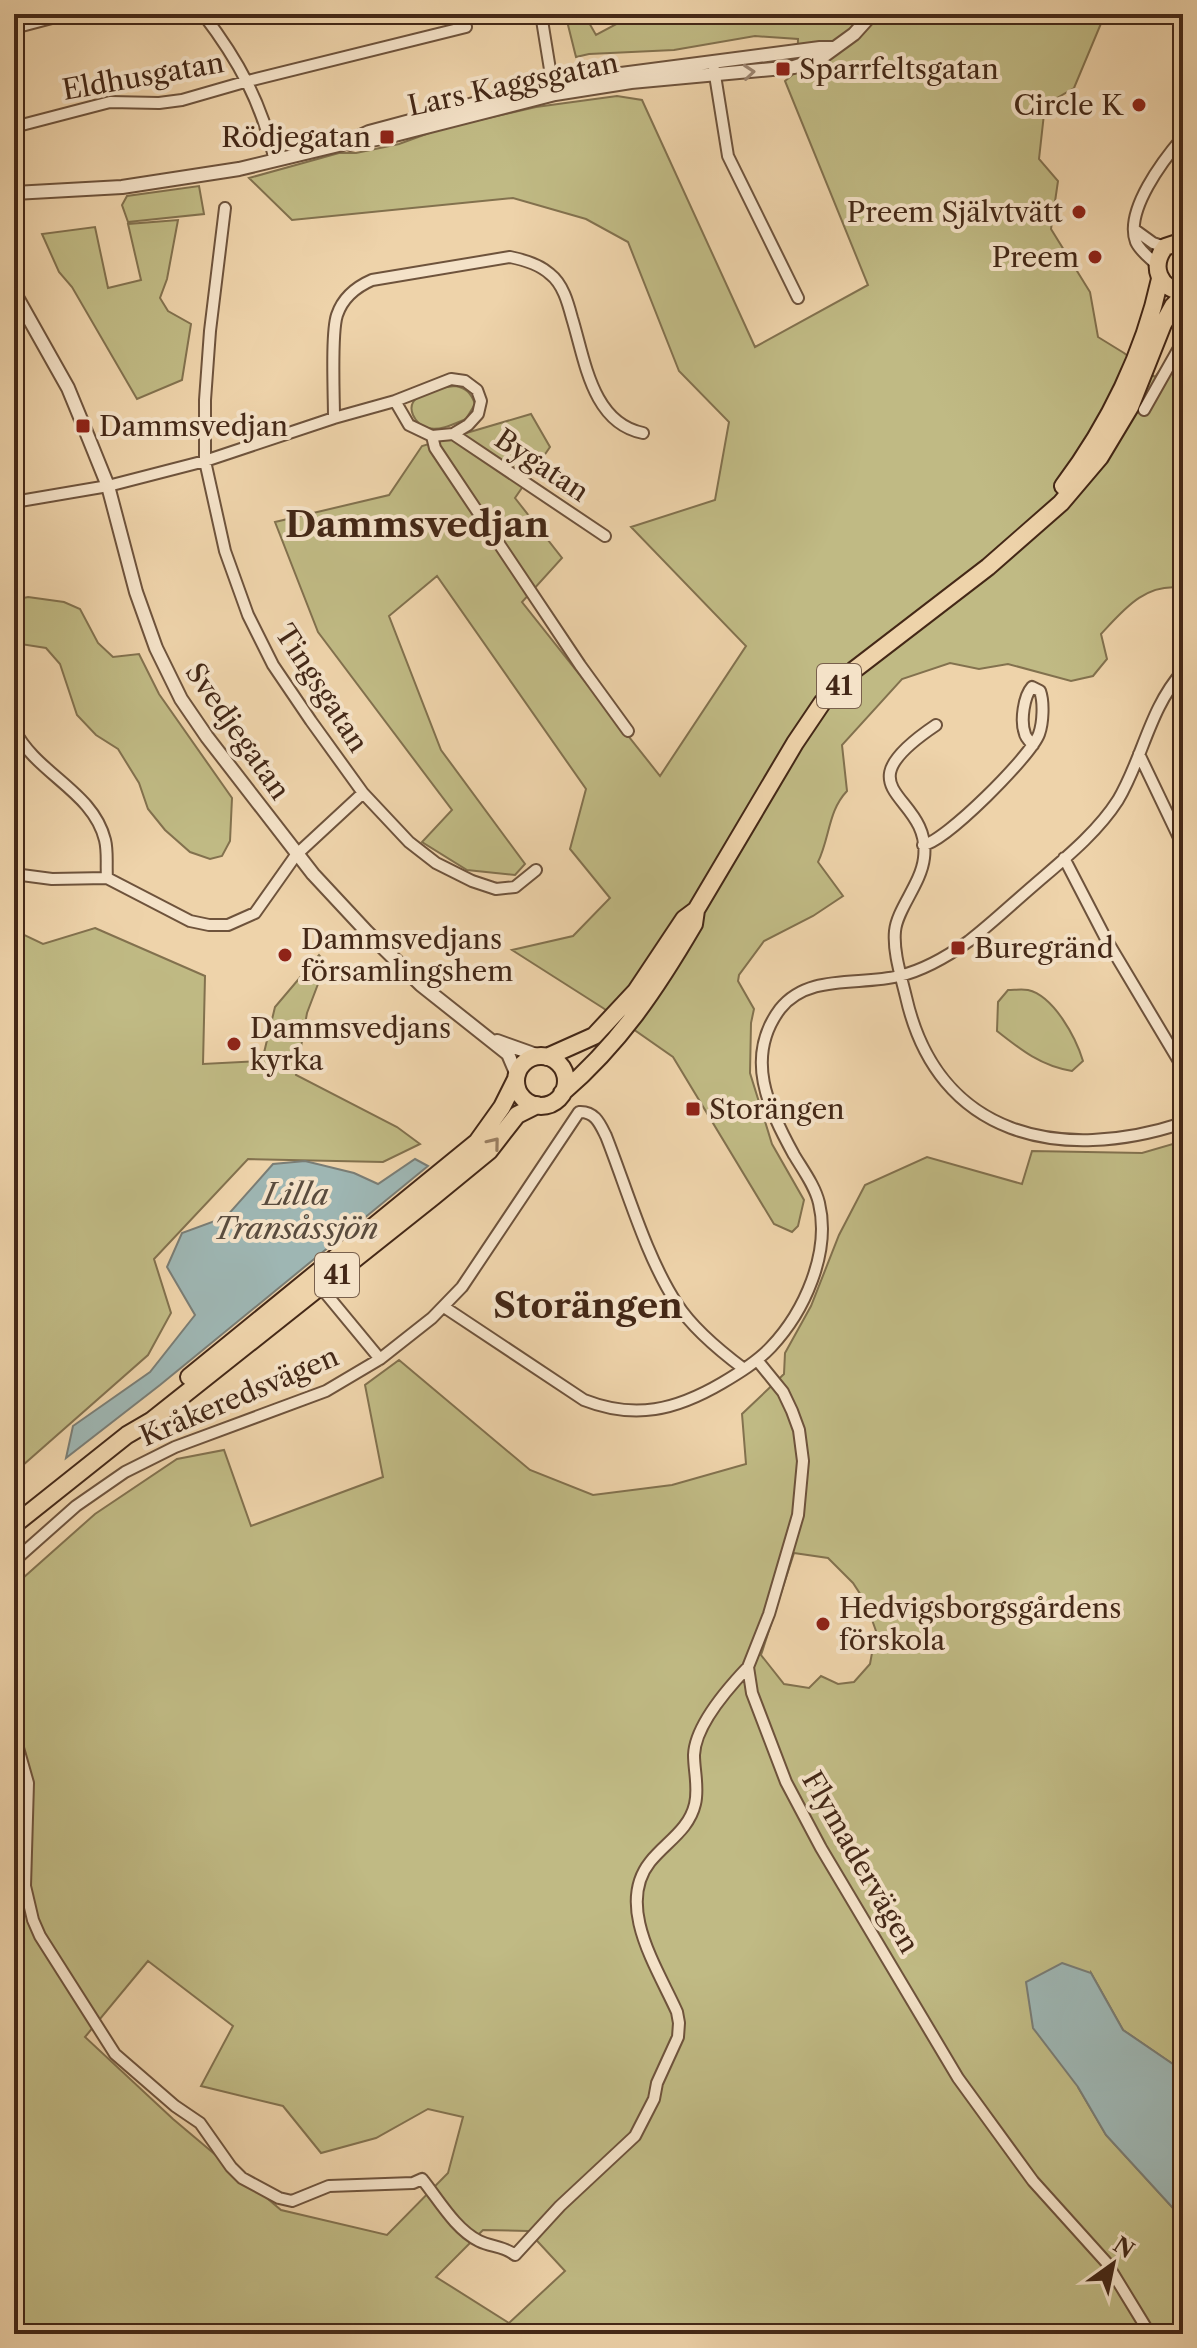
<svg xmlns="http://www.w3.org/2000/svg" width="1197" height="2348" font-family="'Libre Caslon Text',serif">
<rect width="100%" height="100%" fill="#eed3aa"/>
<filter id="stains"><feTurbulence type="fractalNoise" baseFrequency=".0025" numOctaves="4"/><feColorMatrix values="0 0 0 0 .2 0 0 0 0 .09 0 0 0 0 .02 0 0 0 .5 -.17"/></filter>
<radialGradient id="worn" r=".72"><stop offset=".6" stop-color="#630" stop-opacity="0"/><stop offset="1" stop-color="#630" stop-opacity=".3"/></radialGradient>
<!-- green -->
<path fill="#c0ba84" stroke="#82714e" stroke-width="2" fill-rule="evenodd" d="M576 14H584L596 35 635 14H1105L1074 88 1045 105 1039 159 1058 181 1051 229 1090 292 1098 337 1124 353 1155 377 1183 338V382L1175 403 1183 410V588C1146 582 1124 609 1101 634L1107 659 1093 676 1071 681 1008 664 979 669 950 663 902 679 842 745 847 791C828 811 830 837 818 862L843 896 813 916 764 941 739 975 738 981 754 1009 751 1023 750 1073 772 1144 804 1200 798 1226 792 1232 774 1224 673 1057 603 1008 512 950 573 936 610 898 570 849 586 789 437 576 389 616 441 750 525 864 515 875 467 870 422 842 452 810 318 632 275 522 389 495 422 446 531 414 550 447 515 498 562 558 522 602 660 776 746 646 631 527 715 500 729 422 679 371 628 242 586 219 513 198 292 220 249 178 339 153H356L399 144 440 129 536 107 617 96 642 100 755 347 868 285 785 81 797 71 798 39 755 36 674 50 589 54 576 57 568 25 571 16Z
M199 186 204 214 128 222 122 205 127 196Z
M178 220 167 279 160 298 168 311 191 324 182 380 137 399 72 287 59 272 42 234 95 227 108 288 141 280 128 224Z
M455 386C466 388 471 393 475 404L466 419C454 424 440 431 428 428 415 425 405 407 417 398 426 391 444 387 455 386Z
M28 597 64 602 80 609 98 643 113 657 139 654 159 694 232 798 230 841 222 856 210 859 190 852 165 830 148 809 139 783 118 749 96 735 77 715 60 664 46 648 14 643V600Z
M95 928 205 976 203 1064 262 1061 275 1007 319 955 326 963 307 1013 296 1075 397 1127 420 1144 383 1162 248 1159 154 1259 171 1313 148 1355 14 1473V930L43 944Z
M1008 990C1014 990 1022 989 1028 990 1054 996 1076 1038 1083 1061L1072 1071C1041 1066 1021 1050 997 1031L998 1002Z
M1183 1141V2071L1123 2030 1091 1973 1078 2087 1106 2135 1183 2219V2334H14V1586L95 1514 177 1459 224 1450 251 1526 383 1477 365 1385 399 1360 530 1470 593 1495 672 1485 746 1464 742 1414 784 1374 785 1353 811 1306 839 1235 865 1185 927 1157 1022 1184 1032 1151 1142 1153ZM794 1553 828 1558 853 1583 866 1603 876 1631 870 1664 854 1682 838 1684 821 1676 809 1688 784 1684 761 1655ZM148 1961 233 2026 201 2086 283 2106 321 2153 376 2138 428 2109 463 2117 448 2173 387 2235 281 2210 173 2119 85 2037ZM483 2230 528 2231 565 2271 509 2323 436 2277Z"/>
<!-- water -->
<path fill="#9eb6b3" stroke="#7a7d75" stroke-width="2" d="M415 1159 428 1166 160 1385 66 1458 73 1426 150 1372 195 1315 167 1267 182 1233 226 1217 273 1164 305 1161 354 1173 378 1184Z
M1062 1963 1091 1973 1123 2030 1183 2071V2219L1106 2135 1078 2087 1033 2028 1026 1982Z"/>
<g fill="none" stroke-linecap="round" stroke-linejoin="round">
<!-- minor casing -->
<g stroke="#6e533c" stroke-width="14">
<path id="minor" d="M203 14C239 61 261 102 275 160
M541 14 553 88
M14 28 67 14
M714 69 728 156 798 298
M14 127 110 102 159 103 182 100 248 81 466 27
M225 208 210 331 205 400V461L225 551 248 615 273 665 311 721 363 793 409 842 436 863 472 881 496 889 515 887 536 870
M1135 230 1153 243 1165 247
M1157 265C1150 258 1140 251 1136 242 1124 211 1164 159 1183 137
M1144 410 1183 341
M334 418C334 395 331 333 337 315 343 297 356 287 372 280L510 257C525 260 539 264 550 274 563 284 568 303 572 318 585 360 592 423 643 433
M453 434 605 536
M432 436 435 448 580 665 628 731
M14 502 108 486 205 461 334 418 395 401 451 379 465 381 477 390 481 401 478 414 468 425 453 434 432 436 409 425 395 401
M936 725C835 793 932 792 924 858 921 884 897 909 895 931 893 952 901 976 906 997 938 1138 1061 1163 1183 1123
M14 729C36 774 93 791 105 840 108 852 106 866 107 878
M1139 754 1183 846
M923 845C945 842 1031 756 1039 734 1043 723 1044 702 1040 691L1032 687C1024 696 1020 721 1025 734 1025 736 1031 743 1033 745
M1064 858 1106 939 1183 1068
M14 874 52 879 107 878 190 921 209 925H228L255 913 296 855 363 793
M318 1284 380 1359
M444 1307 584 1400C635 1420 676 1410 722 1383 739 1373 757 1362 771 1347 804 1312 831 1253 819 1203 815 1186 803 1170 794 1155 768 1108 744 1057 780 1009 808 973 860 986 899 976 925 970 948 956 969 941 991 924 1012 904 1033 886 1063 860 1097 833 1118 800 1143 758 1149 709 1183 671
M757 1360 783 1392 792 1411 799 1430 803 1461 798 1515 769 1614 748 1667 752 1693 786 1782 821 1848 958 2078 1033 2181 1106 2262 1150 2334
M14 1561 76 1506 125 1472 175 1447 326 1391 380 1359 432 1318 462 1287 579 1112C595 1111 600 1124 606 1136 627 1189 646 1257 677 1304 693 1329 720 1351 744 1369
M14 1734 28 1783 25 1886 33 1920 40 1936 115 2054 175 2106 200 2123 231 2167 242 2178 279 2198 292 2201 329 2186 413 2183 422 2179C439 2200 455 2229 479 2241 491 2247 504 2246 515 2255L560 2206 635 2136 654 2099 657 2083 678 2037 679 2023 677 2012C658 1969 615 1906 650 1862 666 1842 689 1830 695 1804 699 1788 694 1771 694 1755 695 1725 728 1688 748 1667"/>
</g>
<!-- tertiary casing -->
<g stroke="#6e533c" stroke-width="16">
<path id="tertiary" d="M350 144 387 137 555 94 631 82 794 67 821 58 854 34 872 14
M14 193 122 187 239 169 343 144 369 132 552 83 820 48H833
M14 292 68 388 89 439 108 486 136 592 156 648 181 699 207 737 313 874 367 932 421 985 508 1054 517 1075
M497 1041 539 1056"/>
</g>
<!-- primary casing -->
<g stroke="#442817" stroke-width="20">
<path id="primary" d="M1183 241 1165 247C1150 266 1159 289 1183 292
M1063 486C1109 425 1144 353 1160 279
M516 1081a25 25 0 1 1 50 0a25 25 0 1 1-50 0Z
M547 1057 594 1036 636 991 684 919 696 910
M562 1093C620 1043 656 989 694 924L696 910 795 743 822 703 854 670 988 567 1061 503 1100 457 1130 407 1163 324 1173 306 1183 296
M189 1377 477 1142 502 1107 516 1079
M14 1525 127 1435 151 1421 433 1197 489 1151 517 1115 537 1105"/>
</g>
<!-- minor -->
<use href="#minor" stroke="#f4e2c8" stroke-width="10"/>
<!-- tertiary -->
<use href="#tertiary" stroke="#f4e2c8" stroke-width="12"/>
<!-- primary -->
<use href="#primary" stroke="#eed3aa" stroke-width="16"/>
</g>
<!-- one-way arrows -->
<defs><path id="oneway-chevron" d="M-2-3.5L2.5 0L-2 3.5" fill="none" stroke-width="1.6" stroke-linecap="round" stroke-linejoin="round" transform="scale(2)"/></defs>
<use stroke="#9c8570" href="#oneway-chevron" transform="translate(749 72) rotate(-5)"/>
<use stroke="#997e60" href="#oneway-chevron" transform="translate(494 1143) rotate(-51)"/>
<!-- markers -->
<g fill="#8f2418" stroke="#f4e2c8" stroke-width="3">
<rect x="775" y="61" width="16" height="16" rx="4"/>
<circle cx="1139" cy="105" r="8"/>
<rect x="379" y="129" width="16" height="16" rx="4"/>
<circle cx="1079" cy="212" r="8"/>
<circle cx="1095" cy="257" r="8"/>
<rect x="75" y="418" width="16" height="16" rx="4"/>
<rect x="950" y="940" width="16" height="16" rx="4"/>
<circle cx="285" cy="955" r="8"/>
<circle cx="234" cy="1044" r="8"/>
<rect x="685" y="1101" width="16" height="16" rx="4"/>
<circle cx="823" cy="1624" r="8"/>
</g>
<g text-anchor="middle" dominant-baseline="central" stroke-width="8" stroke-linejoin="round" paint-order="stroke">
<!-- shield labels -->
<g fill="#f4e2c8" stroke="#79604c" stroke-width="2">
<rect x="817" y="664" width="44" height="44" rx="6"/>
<rect x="315" y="1253" width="44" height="44" rx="6"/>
</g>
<g font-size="26" font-weight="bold" fill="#442817">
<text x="839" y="686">41</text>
<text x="337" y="1275">41</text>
</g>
<!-- poi labels -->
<g font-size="28" fill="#442817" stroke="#f4e2c8" text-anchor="start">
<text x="799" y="69">Sparrfeltsgatan</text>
<text x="1123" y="105" text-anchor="end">Circle K</text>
<text x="371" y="137" text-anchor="end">Rödjegatan</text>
<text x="1063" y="212" text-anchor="end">Preem Självtvätt</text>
<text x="1079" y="257" text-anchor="end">Preem</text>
<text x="99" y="426">Dammsvedjan</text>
<text x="301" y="939">Dammsvedjans<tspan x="301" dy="32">församlingshem</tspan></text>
<text x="974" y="948">Buregränd</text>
<text x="250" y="1028">Dammsvedjans<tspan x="250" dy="32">kyrka</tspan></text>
<text x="709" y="1109">Storängen</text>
<text x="839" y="1608">Hedvigsborgsgårdens<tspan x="839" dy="32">förskola</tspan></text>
</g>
<!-- street labels -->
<g font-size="28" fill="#442817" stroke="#f4e2c8">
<text transform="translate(143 76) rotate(-10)">Eldhusgatan</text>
<text transform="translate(513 84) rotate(-12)">Lars Kaggsgatan</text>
<text transform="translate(542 465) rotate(34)">Bygatan</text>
<text transform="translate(322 688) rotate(57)">Tingsgatan</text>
<text transform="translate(238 731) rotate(55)">Svedjegatan</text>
<text transform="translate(239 1396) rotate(-23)">Kråkeredsvägen</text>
<text transform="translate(861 1862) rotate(60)">Flymadervägen</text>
</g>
<!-- water labels -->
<g font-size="30" font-style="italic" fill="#5a4c3e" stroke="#f4e2c8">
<text x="296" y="1194">Lilla<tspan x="296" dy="34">Transåssjön</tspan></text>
</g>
<!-- district labels -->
<g font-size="36" font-weight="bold" fill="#442817" stroke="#f4e2c8">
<text x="417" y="524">Dammsvedjan</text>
<text x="588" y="1305">Storängen</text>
</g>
</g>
<!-- margin -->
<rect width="1197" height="2348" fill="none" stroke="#eed3aa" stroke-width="48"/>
<rect x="16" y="16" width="1165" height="2316" fill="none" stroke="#442817" stroke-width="4"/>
<rect x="24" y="24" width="1149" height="2300" fill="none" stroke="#442817" stroke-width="2"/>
<!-- north arrow -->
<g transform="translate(1113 2264) rotate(33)" stroke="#f4e2c8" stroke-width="6" paint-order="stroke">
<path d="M0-6L14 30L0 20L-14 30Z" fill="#442817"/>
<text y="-12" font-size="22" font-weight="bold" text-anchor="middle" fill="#442817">N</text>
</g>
<rect width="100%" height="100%" filter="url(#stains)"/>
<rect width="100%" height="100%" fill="url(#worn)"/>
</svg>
